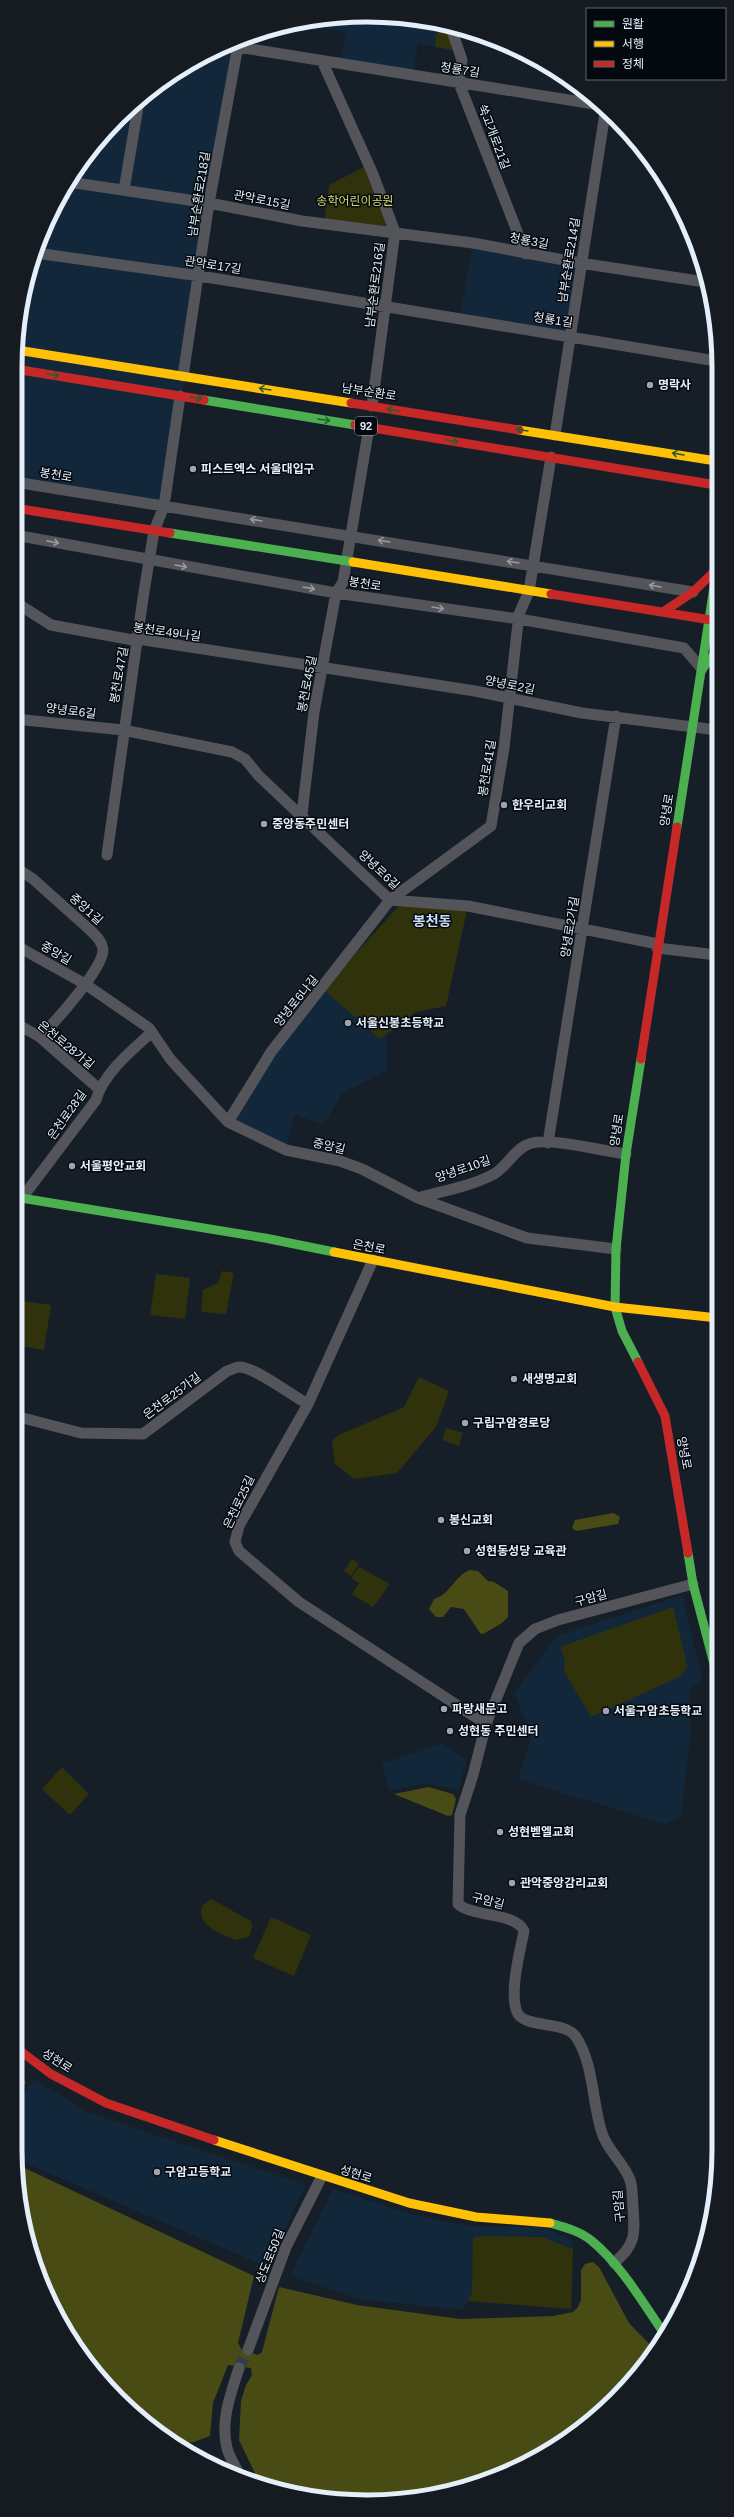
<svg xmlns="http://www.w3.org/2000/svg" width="734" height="2517" font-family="Helvetica,'Noto Sans KR',sans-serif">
<rect width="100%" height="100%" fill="#161f28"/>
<!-- built -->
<path fill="#13273a" d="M367 15 435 22 451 28 459 51 418 44 413 75 341 64 346 32 315 26 316 20Z
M239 40 164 506 15 482V367L22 299 42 233 74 172 118 118 171 74Z
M473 243 580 263 570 336 460 318Z
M323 989 446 1006 416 1012 387 1033V1070L343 1093 323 1125 294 1114 286 1150 228 1122 271 1052Z
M682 1595 702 1678 689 1691 691 1728 681 1817 664 1824 518 1779 532 1737 514 1693 557 1636Z
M441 1744 467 1759 458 1790 428 1783 389 1791 382 1764Z
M34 2079 86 2112 306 2185 267 2267 16 2159 15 2110Z
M333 2189 413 2215 468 2226 545 2227 573 2241 571 2309 468 2301 462 2310 359 2299 290 2276Z"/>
<!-- green -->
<path fill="#30320c" d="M438 23 451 28 459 51 435 47Z
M368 165 395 232 324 225 329 185Z
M399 906H468L446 1006 416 1012 380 1039 323 989Z
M222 1271 234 1273 226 1314 201 1312 203 1290 218 1283Z
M156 1274 190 1278 185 1319 150 1315Z
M15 1300 51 1305 44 1350 15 1345Z
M419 1377 449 1391 436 1427 397 1473 354 1479 335 1464 332 1440 339 1435 404 1407Z
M446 1428 463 1433 459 1446 442 1440Z
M352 1559 359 1564 351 1576 344 1571Z
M359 1567 390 1584 373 1607 352 1594 359 1583 351 1578Z
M673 1607 686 1660 687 1667 681 1676 591 1717 564 1671 565 1660 560 1647Z
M62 1767 89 1794 70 1815 42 1789Z
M211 1899 251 1921 252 1927 249 1937 235 1940C220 1933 196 1926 202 1906Z
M271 1917 311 1935 294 1976 253 1958Z
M485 2236 542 2237 573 2249 571 2309 468 2301 472 2293 473 2237Z"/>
<!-- forest -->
<path fill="#484b14" d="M613 1513 620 1517 618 1524 576 1531 572 1528 575 1520Z
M470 1570 478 1571 488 1581 494 1582 508 1591V1617L502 1623 483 1634 480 1633 464 1609 451 1607 443 1617H436L429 1609 434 1599C450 1595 454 1576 470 1570Z
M428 1787 453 1794 456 1799 452 1815 448 1816 394 1794Z
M15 2072 26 2082 15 2100Z
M16 2164 254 2276 238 2343 242 2350 258 2355 262 2352 279 2287 357 2305 460 2319 553 2316 573 2312 578 2307 581 2300V2270L585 2264 593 2262 599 2267 629 2323 655 2350 632 2382 581 2429 523 2466 458 2490 344 2501 276 2490 260 2484 239 2440 241 2401 246 2385 252 2375 251 2368 228 2365 213 2403 210 2436 194 2442 177 2444 153 2429 103 2382 42 2284 22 2218Z
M217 2458 224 2463 227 2472 201 2460Z"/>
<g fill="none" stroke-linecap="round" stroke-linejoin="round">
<!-- street-tunnel -->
<path stroke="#353e48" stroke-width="11" stroke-dasharray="11 5.5" stroke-linecap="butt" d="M239 2368 248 2350"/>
<!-- street -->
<path stroke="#54555a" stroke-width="11" d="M451 28 462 60 459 83 526 254
M225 45 594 104
M322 61 372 172 395 232 372 406
M69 182 209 203 302 221 473 243 580 263 705 282
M124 190 139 101
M36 253 200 276 716 361
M183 376 209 203 239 40
M555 435 605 113
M15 482 693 592
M15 535 336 593 519 619 684 648 702 669
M15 602 51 625 133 640 138 639 475 691 582 713 717 730
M15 719 123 730 232 752 245 759 259 776 390 900 468 906 658 944
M302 814 314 712 336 593 343 582 369 427
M107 855 143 598 154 531 164 506 180 396
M15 867 33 879 90 930C96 936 102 941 103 950 103 969 54 1023 40 1037
M15 945 85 984 149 1028 171 1060 228 1122 286 1150 340 1161 362 1169 418 1198 527 1238 616 1249
M657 948 717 955
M15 1023 40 1037 99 1089
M228 1122 271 1052 390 900 491 826 504 748 519 614 529 591 551 457
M548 1143 616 716
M22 1198 96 1100C103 1074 132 1050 152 1032
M418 1198C442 1191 472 1186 494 1174 508 1166 515 1147 532 1143 552 1138 603 1151 626 1154
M373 1260 308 1404 239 1526 235 1542 239 1551 299 1602 486 1724
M15 1416 81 1433 143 1434 227 1371C231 1370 235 1367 239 1367 254 1366 292 1396 308 1404
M614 2263C636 2245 635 2234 633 2207 632 2198 633 2188 630 2180 624 2163 607 2150 602 2133 592 2103 594 2064 576 2037 565 2020 524 2029 517 2012 509 1993 520 1951 524 1931 515 1912 475 1918 458 1904L460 1815 473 1775 486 1724 519 1643 535 1629 558 1620 693 1584
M248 2350 286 2247 322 2176
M239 2368C231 2393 220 2421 227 2448 229 2457 236 2467 240 2476"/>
<!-- fast -->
<path stroke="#4caf50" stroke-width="9" d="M204 400 355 425
M170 533 353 562
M702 669 717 651
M677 827 716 574
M15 1197 265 1238 334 1252
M638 1362 622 1331 615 1307 616 1249 626 1154 641 1059
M688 1553 693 1584 718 1679
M550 2223C564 2227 580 2231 592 2241 622 2266 643 2303 665 2335"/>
<!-- slow -->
<path stroke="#ffc107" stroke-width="9" d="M17 350 351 403
M519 430 716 461
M353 562 551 594
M334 1252 615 1307 718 1318
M214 2140 409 2203 476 2217 550 2223"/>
<!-- jam -->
<path stroke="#c62828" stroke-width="9" d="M15 369 204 400
M351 403 519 430
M355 425 716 485
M15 508 170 533
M551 594 717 621
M663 612 693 592 716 570
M641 1059 677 827
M638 1362 665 1416 688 1553
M15 2047 51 2074 106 2103 214 2140"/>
</g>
<!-- one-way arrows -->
<defs><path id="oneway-shaft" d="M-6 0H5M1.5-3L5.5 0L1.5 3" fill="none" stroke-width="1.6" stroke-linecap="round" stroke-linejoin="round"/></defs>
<g stroke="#285c30">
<use href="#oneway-shaft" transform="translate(53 375) rotate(9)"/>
<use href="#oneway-shaft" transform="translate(265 389) rotate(-171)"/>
<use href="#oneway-shaft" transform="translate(196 398) rotate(9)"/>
<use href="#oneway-shaft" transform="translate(393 410) rotate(-171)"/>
<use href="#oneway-shaft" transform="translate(324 420) rotate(9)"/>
<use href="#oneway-shaft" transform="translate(522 430) rotate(-171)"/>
<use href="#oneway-shaft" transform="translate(452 441) rotate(9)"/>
<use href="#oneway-shaft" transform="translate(678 454) rotate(-170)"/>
</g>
<g stroke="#959aa2">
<use href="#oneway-shaft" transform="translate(256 520) rotate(-171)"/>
<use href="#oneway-shaft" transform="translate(384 541) rotate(-171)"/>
<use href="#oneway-shaft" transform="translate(53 542) rotate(11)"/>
<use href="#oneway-shaft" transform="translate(513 562) rotate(-171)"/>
<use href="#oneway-shaft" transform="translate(181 566) rotate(10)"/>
<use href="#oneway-shaft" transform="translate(655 586) rotate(-170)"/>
<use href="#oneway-shaft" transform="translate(309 588) rotate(10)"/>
<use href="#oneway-shaft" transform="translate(438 608) rotate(9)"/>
</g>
<!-- markers -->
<g fill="#9da6b0" stroke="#04090f" stroke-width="1.5">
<circle cx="650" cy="385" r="4"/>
<circle cx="193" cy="469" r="4"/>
<circle cx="504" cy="805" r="4"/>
<circle cx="264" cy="824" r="4"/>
<circle cx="348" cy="1023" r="4"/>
<circle cx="72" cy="1166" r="4"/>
<circle cx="514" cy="1379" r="4"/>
<circle cx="465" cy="1423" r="4"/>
<circle cx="441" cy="1520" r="4"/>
<circle cx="467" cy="1551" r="4"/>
<circle cx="444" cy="1709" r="4"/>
<circle cx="606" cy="1711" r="4"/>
<circle cx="450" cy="1731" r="4"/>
<circle cx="500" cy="1832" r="4"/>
<circle cx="512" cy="1883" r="4"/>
<circle cx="157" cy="2172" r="4"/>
</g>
<g text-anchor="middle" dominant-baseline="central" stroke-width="3" stroke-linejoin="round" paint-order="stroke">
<!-- shield labels -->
<rect fill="#04090f" stroke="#a2aab4" stroke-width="1" x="355" y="417" width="22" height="18" rx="3"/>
<g font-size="11" font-weight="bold" fill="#e5effa">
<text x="366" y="426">92</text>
</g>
<!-- street labels -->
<g font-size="12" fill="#e5effa" stroke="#04090f">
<text transform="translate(460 70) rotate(9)">청룡7길</text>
<text transform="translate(494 137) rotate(69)">쑥고개로21길</text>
<text transform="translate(199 194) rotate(-81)">남부순환로218길</text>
<text transform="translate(262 200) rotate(11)">관악로15길</text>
<text transform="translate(529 241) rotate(11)">청룡3길</text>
<text transform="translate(569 260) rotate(-81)">남부순환로214길</text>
<text transform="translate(213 265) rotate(9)">관악로17길</text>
<text transform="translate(375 285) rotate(-83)">남부순환로216길</text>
<text transform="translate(553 320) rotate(9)">청룡1길</text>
<text transform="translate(369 392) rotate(9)">남부순환로</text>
<text transform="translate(56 475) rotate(9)">봉천로</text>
<text transform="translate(365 584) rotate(9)">봉천로</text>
<text transform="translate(167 632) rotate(8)">봉천로49나길</text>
<text transform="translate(119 675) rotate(-80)">봉천로47길</text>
<text transform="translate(307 684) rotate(-79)">봉천로45길</text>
<text transform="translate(510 685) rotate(11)">양녕로2길</text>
<text transform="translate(71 711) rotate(7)">양녕로6길</text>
<text transform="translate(487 768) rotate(-81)">봉천로41길</text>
<text transform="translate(667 810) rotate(-81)">양녕로</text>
<text transform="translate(379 870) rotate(43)">양녕로6길</text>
<text transform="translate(86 909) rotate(42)">중앙1길</text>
<text transform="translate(570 927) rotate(-81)">양녕로2가길</text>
<text transform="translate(56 953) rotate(30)">중앙길</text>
<text transform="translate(296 1001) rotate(-51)">양녕로6나길</text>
<text transform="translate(66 1045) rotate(39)">은천로28가길</text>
<text transform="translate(67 1115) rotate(-55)">은천로28길</text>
<text transform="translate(617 1130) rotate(-81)">양녕로</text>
<text transform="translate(329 1146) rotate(13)">중앙길</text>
<text transform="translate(463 1169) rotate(-19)">양녕로10길</text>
<text transform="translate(369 1247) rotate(11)">은천로</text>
<text transform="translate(172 1396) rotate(-37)">은천로25가길</text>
<text transform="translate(684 1453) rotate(79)">양녕로</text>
<text transform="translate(239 1502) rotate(-65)">은천로25길</text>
<text transform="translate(591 1598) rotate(-15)">구암길</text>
<text transform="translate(488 1901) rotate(14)">구암길</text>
<text transform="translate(57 2061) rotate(33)">성현로</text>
<text transform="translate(356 2174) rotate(17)">성현로</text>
<text transform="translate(619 2206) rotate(-95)">구암길</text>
<text transform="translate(270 2256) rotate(-68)">상도로50길</text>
</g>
<!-- park labels -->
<g font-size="12" fill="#d6da6c" stroke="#04090f">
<text x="355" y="201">송학어린이공원</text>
</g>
<!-- poi labels -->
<g font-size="12" font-weight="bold" fill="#e5effa" stroke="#04090f" text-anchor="start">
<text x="658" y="385">명락사</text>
<text x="201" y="469">피스트엑스 서울대입구</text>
<text x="512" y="805">한우리교회</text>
<text x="272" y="824">중앙동주민센터</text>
<text x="356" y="1023">서울신봉초등학교</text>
<text x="80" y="1166">서울평안교회</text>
<text x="522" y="1379">새생명교회</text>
<text x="473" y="1423">구립구암경로당</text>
<text x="449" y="1520">봉신교회</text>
<text x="475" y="1551">성현동성당 교육관</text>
<text x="452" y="1709">파랑새문고</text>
<text x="614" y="1711">서울구암초등학교</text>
<text x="458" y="1731">성현동 주민센터</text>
<text x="508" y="1832">성현벧엘교회</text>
<text x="520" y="1883">관악중앙감리교회</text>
<text x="165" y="2172">구암고등학교</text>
</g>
<!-- quarter labels -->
<g font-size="14" font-weight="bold" fill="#c9def4" stroke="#04090f">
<text x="432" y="921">봉천동</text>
</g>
</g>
<!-- crop -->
<path d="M0 0H734V2517H0ZM367 22H367A345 345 0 0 1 712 367V2150A345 345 0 0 1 367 2495H367A345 345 0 0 1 22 2150V367A345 345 0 0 1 367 22Z" fill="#161b22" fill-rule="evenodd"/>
<path fill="none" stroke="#e5effa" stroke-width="5" d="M367 22H367A345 345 0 0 1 712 367V2150A345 345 0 0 1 367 2495H367A345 345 0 0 1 22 2150V367A345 345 0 0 1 367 22Z"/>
<!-- legend -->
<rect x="586" y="8" width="140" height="72" fill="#04090f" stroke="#5e656d"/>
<rect x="594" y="21" width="20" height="6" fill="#4caf50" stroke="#5e656d"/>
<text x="622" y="28" font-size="12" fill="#e5effa">원활</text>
<rect x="594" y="41" width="20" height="6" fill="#ffc107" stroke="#5e656d"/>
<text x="622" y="48" font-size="12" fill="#e5effa">서행</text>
<rect x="594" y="61" width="20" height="6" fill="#c62828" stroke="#5e656d"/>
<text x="622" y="68" font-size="12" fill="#e5effa">정체</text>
</svg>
